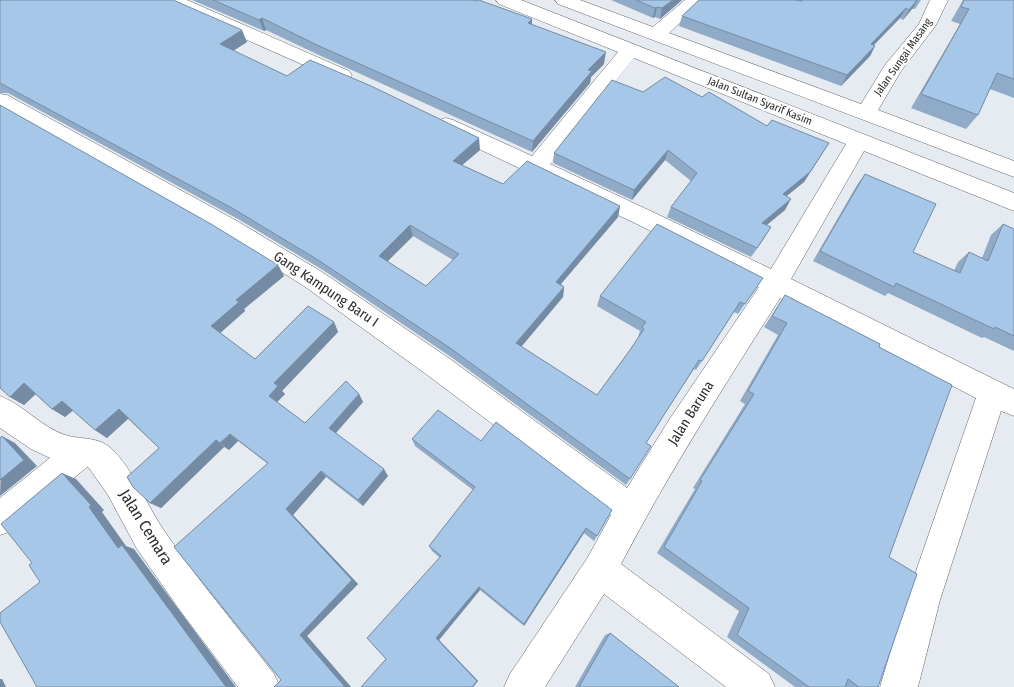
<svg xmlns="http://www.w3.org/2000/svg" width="1014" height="687" font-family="'Fira Sans Condensed',sans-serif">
<rect width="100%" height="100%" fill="#e5ebf0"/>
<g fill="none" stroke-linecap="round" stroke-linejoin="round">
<!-- minor casing -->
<g stroke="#606469" stroke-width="1">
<path id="minor" d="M163 0H187L349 71 352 75 349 79 342 81 335 79 166 4Z
M496 0H521L1014 193V211L864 151 791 279 1014 389V416L1001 411 940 600 918 687H880L906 600 976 398 780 298C725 385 669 472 621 564L769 674 775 687H726L604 594 545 687H504L510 674 588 557 611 515 567 480 430 377 304 286 219 233 0 109V94L7 95 237 221 322 272 450 359 627 488 669 420 759 287 639 225 439 130 435 125 439 120 446 118 453 120 532 156 618 52 499 4ZM634 58 846 144 771 269 655 213 550 164Z
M555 0H580L653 27 685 0H704L669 33 861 104 885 65 919 24 930 0H948L936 25 901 71 878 110 1014 161V177L558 4Z
M0 396C24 405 41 427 65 435 81 440 98 436 112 449 133 470 145 501 161 526 195 577 236 625 274 674L280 687H238L182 613 137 549 108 495 89 468 87 467 12 531 0 535V498L50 458 31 449 0 428Z"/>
</g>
<!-- minor -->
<use href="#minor" fill="#fff" fill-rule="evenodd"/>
</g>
<!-- wall -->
<path fill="#90abc8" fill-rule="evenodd" d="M0 0 247 42 233 51 287 76 480 150 462 165 503 184 620 206 618 217 561 284 564 287 563 297 521 347 597 395 630 350 639 337H638L640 331 597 306 600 296 763 278 738 314 734 312 696 370 694 369 680 390 646 443 651 446 626 485 451 357 323 270 238 219 8 93H0ZM413 236 453 260 426 286 387 261Z
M192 0H473L532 25 604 64 591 77 590 83 532 152 321 56 266 30 264 31Z
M611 0H682L660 19 655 17 653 18Z
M699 0H921L915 9H912L903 20 900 18 874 45 875 46 870 56 841 86 679 26 682 16Z
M963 0H1014V98L990 89 978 115 966 129 911 108 960 24 951 21Z
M643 92 702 97 767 126 829 143 804 182 786 196 785 210 766 225 765 237 751 257 667 217 671 207 691 181 665 160 632 200 553 163 554 153Z
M865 174 913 252 954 271 958 262 969 252 982 258 991 235 1003 224 1014 229V351L984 337 982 338 888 293 885 296 813 261 857 185Z
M278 265 284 276 244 309 245 311 220 333 255 359 334 322 338 332 282 391 285 394 277 402 305 423 359 394 363 402 336 433 388 476 363 506 326 477 293 515 358 584 307 636 351 687H274L281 680 268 464 238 441 229 450 224 447 161 508 150 503 159 448 128 419 107 438 95 430 73 410 65 417 52 409 35 394 24 405 10 397Z
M785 295 879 347 889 557 878 687H795L727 637 739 611 657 553 695 489 693 488 745 404 740 401 778 335 764 327Z
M412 439 481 441 612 510 594 541 584 533 524 626 480 590 439 640 478 681 473 687H361L386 659 440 558 432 551 429 546 473 490 415 446Z
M610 633 679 687H575L605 635Z"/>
<!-- shaded-wall -->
<path fill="#758ba3" d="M673 0H682L660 19 662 8Z
M918 0 912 9 903 20 909 10Z
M657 7 655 17 653 18 655 8Z
M906 8 900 18 865 54 871 44Z
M262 18 266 30 264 31 259 20Z
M532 19V31L528 23Z
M242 30 247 42 225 56 220 44Z
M875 46 870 56 841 86 847 75Z
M606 52 604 64 591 77 590 83 532 152 533 141 588 70Z
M479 138 480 150 454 172 453 161Z
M829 143 804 182 777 204 783 194Z
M668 150 665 160 632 200 634 190Z
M791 199 785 210 757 233 762 223Z
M620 206 618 217 554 292 556 282Z
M410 225 413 236 382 267 379 256Z
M771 227 765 237 751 257Z
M278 265 284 276 244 309 245 311 218 335 211 326 236 300Z
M564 287 563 297 516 353V343Z
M334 322 338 332 282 391 285 394 275 404 269 396 274 383Z
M24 383 38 392 24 405 10 397Z
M359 394 363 402 334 435 329 428Z
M62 401 75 409 65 417 52 409Z
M119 409 130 417 107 438 95 430Z
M230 434 238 441 229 450 220 443Z
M2 436 15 443 37 466 0 496Z
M216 440 224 447 161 508 150 503Z
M384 469 388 476 363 506 358 500Z
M321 471 326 477 293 515 358 584 307 636 351 687H345L300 635 286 509Z
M62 473 76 479 104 510 102 512 126 546 134 549 236 687H226L118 548Z
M586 528 584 533 524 626V624Z
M479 587 480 590 439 640 478 681 473 687H472L436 638Z
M0 679H2L6 687H0Z"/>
<!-- building -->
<path fill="#a7c7e9" stroke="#758ba3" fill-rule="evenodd" d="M0 0H173L242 30 220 44 287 76 310 60 371 86 479 138 453 161 503 184 527 161 620 206 556 282 564 287 516 343 597 395 630 350 644 329 642 327 646 322 600 296 657 224 763 278 745 304 740 302 702 361 699 360 685 382 646 443 651 446 630 479 450 348 318 260 232 208 0 83ZM410 225 459 254 426 286 379 256Z
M213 0H473L475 1 479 0 532 19 528 23 606 52 588 70 592 71 533 141 317 45 262 18 259 20Z
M636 0H673L662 8 657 7 655 8Z
M699 0H795L802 1V0H917L909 10 906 8 871 44 875 46 847 75 682 16Z
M964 0H1014V79L997 73 978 115 921 94 969 9 961 7Z
M665 77 702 97 709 92 767 126 772 120 829 143 810 172 783 194 791 199 762 223 771 227 757 248 671 207 697 173 668 150 634 190 554 153 612 80 643 92Z
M0 105 211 224 278 265 236 300 239 302 211 326 255 359 308 306 334 322 274 383 278 386 269 396 305 423 346 381 359 394 329 428 384 469 358 500 321 471 286 509 352 580 300 635 345 687H274L281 680 174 547 268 463 230 434 220 443 216 440 150 503 133 487 127 477 159 448 119 409 95 430 62 401 52 409 24 383 10 397 0 388Z
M865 174 936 204 913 252 960 273 969 252 988 261 1003 224 1014 229V336L995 327 994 329 896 283 894 287 820 251Z
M785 295 880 344 879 347 952 385 889 557 917 574 878 687H859L848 679 845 687H809L737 635 749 608 664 547 702 481 700 480 754 394 748 391 787 323 772 316Z
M438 410 481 441 496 422 612 510 597 536 586 528 524 624 479 587 436 638 477 681 472 687H361L386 659 367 638 441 556 429 546 475 487 412 439Z
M2 436 24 460 0 480V438Z
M62 473 91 505 89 507 118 548 122 545 226 687H37L0 622V613L40 582 29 565 32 563 1 524Z
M610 633 679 687H579Z"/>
<g text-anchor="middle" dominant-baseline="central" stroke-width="4.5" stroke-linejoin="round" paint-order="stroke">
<!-- far-street labels -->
<g font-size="11" fill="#292b2d" stroke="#fff">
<text transform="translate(903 57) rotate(-55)">Jalan Sungai Masang</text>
<text transform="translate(760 101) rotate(22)">Jalan Sultan Syarif Kasim</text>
</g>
<!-- street labels -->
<g font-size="14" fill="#292b2d" stroke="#fff">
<text transform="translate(326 289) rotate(34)">Gang Kampung Baru I</text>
<text transform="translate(691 413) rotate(-58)">Jalan Baruna</text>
</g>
<!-- near-street labels -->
<g font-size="16" fill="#292b2d" stroke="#fff">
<text transform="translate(146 527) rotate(58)">Jalan Cemara</text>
</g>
</g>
</svg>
